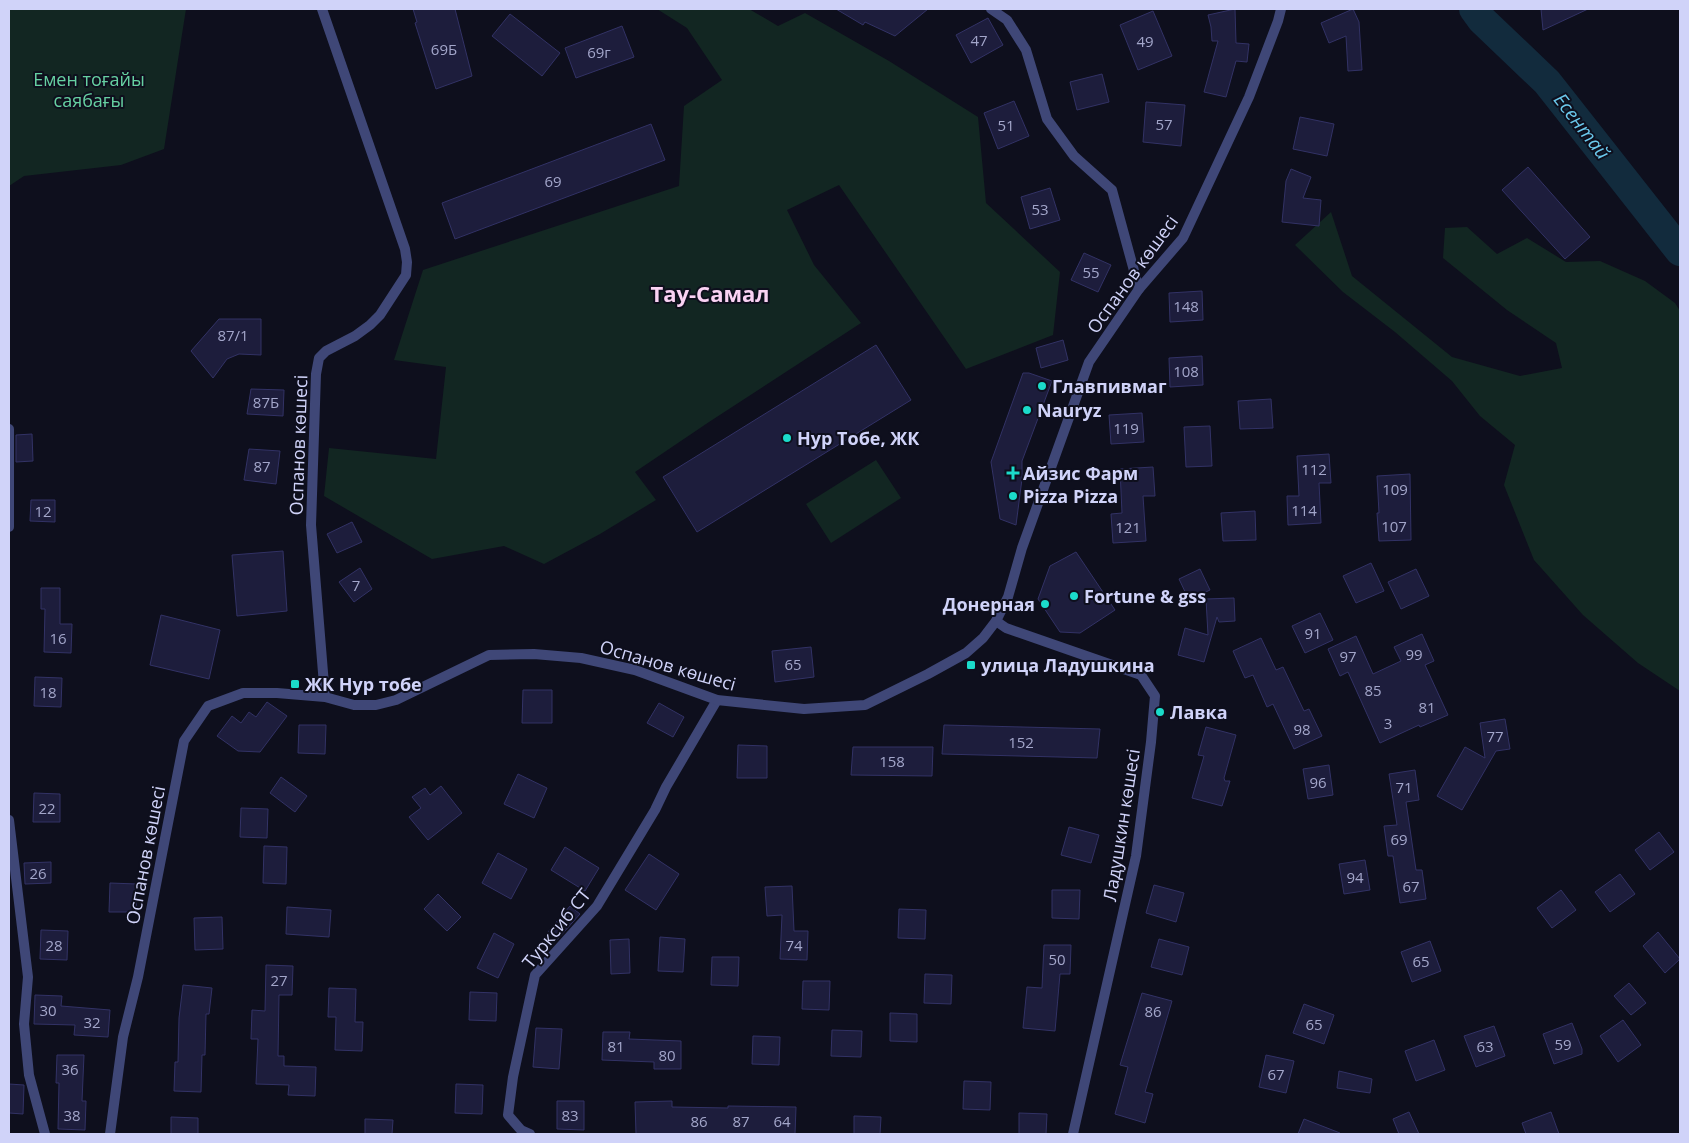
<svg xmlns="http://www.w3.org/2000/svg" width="1689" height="1143" font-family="'Open Sans',sans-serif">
<rect width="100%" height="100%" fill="#0e0f1d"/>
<!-- green -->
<path fill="#122622" d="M9 9H186L164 149 121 165 24 176 9 186Z
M657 9H749L778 26 805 13 889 61 978 117 986 203 1060 272 1053 335 966 369 839 185 787 210 814 265 861 323 709 422 635 472 656 500 600 534 544 564 504 546 432 559 324 496 329 448 436 459 446 367 394 360 423 270 679 186 684 106 722 80 687 28Z
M1331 212 1352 276 1452 357 1520 376 1562 368 1556 343 1507 310 1443 258 1445 228 1467 227 1497 254 1527 238 1566 262 1600 261 1645 281 1675 303 1680 311V691L1638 663 1583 615 1534 560 1504 485 1515 445 1480 416 1452 381 1395 332 1343 292 1295 245Z
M876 460 901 498 831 543 806 504Z"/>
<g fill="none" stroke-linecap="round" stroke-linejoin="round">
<!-- river -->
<path stroke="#122b3d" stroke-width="30" d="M1474 9 1482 20 1547 82 1680 251"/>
</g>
<!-- building -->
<path fill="#1d1d3c" stroke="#323265" d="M413 9H455L472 76 436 89 415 23 417 22Z
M836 9H928L895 36 865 22 863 25Z
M1235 9 1236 43 1249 44 1247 62 1236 61 1226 97 1204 92 1218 41H1212L1211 27 1208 15Z
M1353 9 1359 22 1362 70 1348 71 1346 36 1329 43 1321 23Z
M1541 9H1588L1543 30Z
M1153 11 1172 56 1138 70 1120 25Z
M510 14 560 53 542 76 492 36Z
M988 18 1003 45 971 63 956 35Z
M622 26 634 57 576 78 565 48Z
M1102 74 1109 102 1077 110 1070 82Z
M1014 101 1029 136 998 149 984 113Z
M1146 102 1185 105 1181 146 1143 142Z
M1300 117 1334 124 1327 156 1293 149Z
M651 124 665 160 455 239 442 203Z
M1528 167 1590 237 1565 259 1502 190Z
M1291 169 1311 177 1303 198 1321 200 1319 226 1282 222 1286 181Z
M1050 188 1060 220 1030 229 1021 197Z
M1084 253 1111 265 1098 292 1071 280Z
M1202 291 1203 320 1170 322 1169 293Z
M219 319H261V355L239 354 227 359 213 378 191 351Z
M1063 340 1068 360 1041 368 1036 348Z
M876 345 911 400 697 532 663 477Z
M1202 356 1203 385 1170 387 1169 358Z
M1023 373H1029L1052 381 1022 461V479L1016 525 1000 519 991 462Z
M251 389 284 390 283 416 247 414Z
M1271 399 1273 428 1240 429 1238 401Z
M1142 413 1144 442 1111 444 1109 415Z
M1210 426 1212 466 1186 467 1184 427Z
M32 434 33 461 16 462V435Z
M249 449 280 451 276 484 244 480Z
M1329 454 1331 483H1319L1321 523 1288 525 1287 496H1299L1297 456Z
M1153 467 1155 496H1143L1146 541 1113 543 1111 514 1122 513 1120 469Z
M1410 474 1411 540 1379 541 1377 513H1379L1377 476Z
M31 500H55V522L30 521Z
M1255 511 1256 540 1223 541 1221 513Z
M352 522 362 542 337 553 327 534Z
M283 551 287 611 237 616 232 555Z
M1076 552 1115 610 1080 633 1060 632 1038 599 1050 566Z
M1371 563 1384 591 1356 603 1343 576Z
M360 568 372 589 354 602 339 582Z
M1200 569 1210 590 1189 600 1179 579Z
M1416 569 1429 596 1401 609 1388 582Z
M41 588H60V624H72L71 653 44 652 45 609H41Z
M1234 598 1235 621 1219 622 1217 617 1204 662 1178 655 1185 628 1208 635 1206 599Z
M1320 613 1333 640 1305 653 1292 626Z
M161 615 220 630 209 679 150 665Z
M1422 634 1434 661 1425 665 1448 715 1420 727 1419 725 1380 743 1348 672 1340 676 1328 649 1356 636 1373 674 1401 661 1394 647Z
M1261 638 1276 670 1283 667 1304 711 1309 709 1322 736 1294 749 1273 704 1267 707 1253 675 1245 678 1233 651Z
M811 647 814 677 775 682 772 651Z
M35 677 62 678 61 707 34 706Z
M523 690H552V723H522Z
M267 702 287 716 260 752 238 751 217 736 232 716 241 723 249 712 256 717Z
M659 703 684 717 673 737 647 723Z
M1505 719 1510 749 1496 751 1462 810 1437 796 1465 747 1485 758 1480 723Z
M299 725H326L325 754 298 753Z
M944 725 1100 729 1097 758 942 754Z
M1206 727 1236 735 1224 778 1225 781H1230L1222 806 1192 798 1204 756 1198 755Z
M738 745 767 746V778H737Z
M853 747H933L932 776 851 775Z
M1329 765 1333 795 1308 799 1303 769Z
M1415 770 1419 800 1406 802 1416 870H1422L1426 899 1400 903 1393 856H1388L1384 826 1397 825 1389 774Z
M518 774 547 788 534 818 504 804Z
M281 777 307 796 295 812 270 793Z
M441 786 462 813 428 840 409 817 421 808 412 797 425 788 430 795Z
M34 793 60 794V822H33Z
M241 808 268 809 267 838 240 837Z
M1069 827 1099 835 1091 863 1061 855Z
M1659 832 1674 852 1650 870 1635 850Z
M264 846 287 847 286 884 263 883Z
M565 847 599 868 585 891 551 870Z
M498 853 527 869 511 899 482 883Z
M649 854 679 874 656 910 625 890Z
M1365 860 1370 890 1344 894 1339 864Z
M51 862V883L25 884 24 863Z
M1620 874 1635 894 1610 912 1595 892Z
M110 883 137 884 136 912H109Z
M1154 885 1184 893 1176 922 1146 913Z
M792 886 794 931H808L807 960 780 959 782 915 767 916 765 887Z
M1052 890H1080L1079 919 1052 918Z
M1561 890 1576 910 1552 928 1537 908Z
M438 894 461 917 447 931 424 909Z
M570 906 580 914 557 940 548 932Z
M287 907 331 910 329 937 286 934Z
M899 909 926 910 925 939 898 938Z
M222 917 223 949 195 950 194 918Z
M41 930 68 931 67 960 40 959Z
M1658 932 1680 959 1665 973 1643 946Z
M494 933 514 944 498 978 477 968Z
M660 937 685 939 683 972 658 971Z
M629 939 630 973 611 974 610 940Z
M1159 939 1189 947 1182 975 1151 967Z
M1430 941 1441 971 1412 982 1401 952Z
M1044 945H1071L1070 974H1060L1055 1031 1023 1028 1027 987 1042 988Z
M712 957H739L738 986 711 985Z
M266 965 293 966 292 995H279L278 1056H284V1066L316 1067 315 1096 288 1095 289 1085 256 1084 258 1039H251L252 1010 265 1011Z
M925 974 952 975 951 1004 924 1003Z
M803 981H830L829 1010 802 1009Z
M1629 983 1646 1003 1631 1015 1614 996Z
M183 985 212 988 209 1014H206L205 1055H202L201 1092 174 1091 175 1062H178L179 1018Z
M329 988 356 989 355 1022H363L362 1051 335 1050 336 1017H328Z
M470 992 497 993 496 1021 469 1020Z
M1142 993 1172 1001 1145 1092 1153 1094 1145 1123 1115 1114 1128 1067 1120 1065Z
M35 995 62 996 61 1006 110 1010 108 1037 74 1035 75 1025 34 1024Z
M1304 1004 1334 1015 1324 1044 1293 1033Z
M890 1013 917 1014V1042L890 1041Z
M1623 1020 1641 1045 1618 1062 1600 1036Z
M1572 1023 1582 1049V1054L1554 1064 1543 1034Z
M1494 1026 1505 1056 1476 1067 1464 1036Z
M536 1028 562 1029 559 1069 533 1067Z
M832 1030 862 1031 861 1057 831 1056Z
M603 1032H630L629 1039 681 1041V1069H654V1062L602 1060Z
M753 1036 780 1037 779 1065 752 1064Z
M1434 1040 1445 1070 1416 1081 1405 1051Z
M57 1055H84L82 1101H86L85 1130 58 1129 59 1083H56Z
M1266 1055 1294 1061 1286 1093 1259 1087Z
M1339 1071 1372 1079 1370 1093 1337 1088Z
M964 1081 991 1082 990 1110 963 1109Z
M9 1084 24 1085 23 1114 9 1113Z
M456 1084 483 1085 482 1114 455 1113Z
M557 1101H584V1130L557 1129Z
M672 1101V1107L728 1108V1106L796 1107 795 1134H636L635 1102Z
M1409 1112 1419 1134H1399L1393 1119Z
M1551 1112 1559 1134H1526L1522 1123Z
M1019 1113 1047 1114 1046 1134H1019Z
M854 1116 881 1117 880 1134H854Z
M171 1117 198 1118V1134H171Z
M365 1119 393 1120 392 1134H365Z
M1304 1119 1340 1133 1339 1134H1298Z"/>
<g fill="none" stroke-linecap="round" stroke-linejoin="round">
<!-- minor -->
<path stroke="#3f4777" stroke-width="10" d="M991 9 1007 20 1026 50 1047 119 1074 156 1112 190 1139 289
M9 429V527
M996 621 1006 628 1141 675 1155 696 1151 742 1136 856 1073 1134
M9 820 28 977 24 1024 29 1075 45 1134
M530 1134 521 1130 508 1115 513 1077 535 975 597 906 655 810 666 787 717 700"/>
<!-- tertiary -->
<path stroke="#3f4777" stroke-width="10" d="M322 9 405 249 407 262 406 275 380 315 370 325 355 336 326 351 319 358 316 374 311 525 325 697
M110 1134 123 1037 138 977 184 741 208 706 243 693H277L325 697 354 705H376L396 700 489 655 534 654 581 658 635 670 717 700 804 709 865 705 928 674 966 653 983 638 996 621 1008 597 1022 548 1089 362 1139 289 1183 238 1249 97 1278 21 1281 9"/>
</g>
<!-- markers -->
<g fill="#1bdbca" stroke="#0e0f1d" stroke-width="2">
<circle cx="1042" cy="386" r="5"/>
<circle cx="1027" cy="410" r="5"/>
<circle cx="787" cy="438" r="5"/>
<path d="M1010.5 465.5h5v5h5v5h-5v5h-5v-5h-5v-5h5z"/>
<circle cx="1013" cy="496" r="5"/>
<circle cx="1074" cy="596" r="5"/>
<circle cx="1045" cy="604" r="5"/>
<rect x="966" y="660" width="10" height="10" rx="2.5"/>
<rect x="290" y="679" width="10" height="10" rx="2.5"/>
<circle cx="1160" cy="712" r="5"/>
</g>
<g text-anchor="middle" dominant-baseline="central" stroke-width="4" stroke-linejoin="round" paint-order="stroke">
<!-- number labels -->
<g font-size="15" fill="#a3a6ca">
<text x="979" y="40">47</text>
<text x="1145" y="41">49</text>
<text x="444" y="49">69Б</text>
<text x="599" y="52">69г</text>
<text x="1164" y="124">57</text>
<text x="1006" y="125">51</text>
<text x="553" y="181">69</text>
<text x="1040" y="209">53</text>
<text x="1091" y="272">55</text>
<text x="1186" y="306">148</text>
<text x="233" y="335">87/1</text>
<text x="1186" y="371">108</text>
<text x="266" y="402">87Б</text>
<text x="1126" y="428">119</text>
<text x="262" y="466">87</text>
<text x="1314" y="469">112</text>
<text x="1395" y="489">109</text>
<text x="1304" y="510">114</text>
<text x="43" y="511">12</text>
<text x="1394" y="526">107</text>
<text x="1128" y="527">121</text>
<text x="356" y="585">7</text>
<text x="1313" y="633">91</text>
<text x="58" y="638">16</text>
<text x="1414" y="654">99</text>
<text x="1348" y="656">97</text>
<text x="793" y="664">65</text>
<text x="1373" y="690">85</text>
<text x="48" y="692">18</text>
<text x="1427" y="707">81</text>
<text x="1388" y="723">3</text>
<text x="1302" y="729">98</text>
<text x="1495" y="736">77</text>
<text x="1021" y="742">152</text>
<text x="892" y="761">158</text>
<text x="1318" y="782">96</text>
<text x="1404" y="787">71</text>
<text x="47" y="808">22</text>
<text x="1399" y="839">69</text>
<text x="38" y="873">26</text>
<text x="1355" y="877">94</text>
<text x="1411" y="886">67</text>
<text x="54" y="945">28</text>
<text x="794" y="945">74</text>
<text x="1057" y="959">50</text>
<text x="1421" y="961">65</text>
<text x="279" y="980">27</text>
<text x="48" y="1010">30</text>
<text x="1153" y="1011">86</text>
<text x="92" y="1022">32</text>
<text x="1314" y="1024">65</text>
<text x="1563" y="1044">59</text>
<text x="616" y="1046">81</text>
<text x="1485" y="1046">63</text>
<text x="667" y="1055">80</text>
<text x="70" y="1069">36</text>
<text x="1276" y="1074">67</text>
<text x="72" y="1115">38</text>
<text x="570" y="1115">83</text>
<text x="699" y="1121">86</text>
<text x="741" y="1121">87</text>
<text x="782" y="1121">64</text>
</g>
<!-- park labels -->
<g font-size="18" fill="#66d0a2" stroke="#0e0f1d">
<text x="89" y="79">Емен тоғайы<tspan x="89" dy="21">саябағы</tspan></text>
</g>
<!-- street labels -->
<g font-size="18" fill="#d0d3f9" stroke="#0e0f1d">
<text transform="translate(1132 274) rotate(-54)">Оспанов көшесі</text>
<text transform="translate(298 445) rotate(-88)">Оспанов көшесі</text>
<text transform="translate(668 665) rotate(16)">Оспанов көшесі</text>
<text transform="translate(1121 825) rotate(-81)">Ладушкин көшесі</text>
<text transform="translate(145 855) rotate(-79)">Оспанов көшесі</text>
<text transform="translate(556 928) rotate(-51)">Турксиб СТ</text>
</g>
<!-- poi labels -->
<g font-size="18" font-weight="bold" fill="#d0d3f9" stroke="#0e0f1d" text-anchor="start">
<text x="1052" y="386">Главпивмаг</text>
<text x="1037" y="410">Nauryz</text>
<text x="797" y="438">Нур Тобе, ЖК</text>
<text x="1023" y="473">Айзис Фарм</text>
<text x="1023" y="496">Pizza Pizza</text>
<text x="1084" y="596">Fortune &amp; gss</text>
<text x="1035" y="604" text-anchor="end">Донерная</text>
<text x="981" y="665">улица Ладушкина</text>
<text x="305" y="684">ЖК Нур тобе</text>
<text x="1170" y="712">Лавка</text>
</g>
<!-- water labels -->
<g font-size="19" font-style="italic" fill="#6bc9ed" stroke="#0e0f1d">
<text transform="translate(1582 126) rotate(52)">Есентай</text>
</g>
<!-- district labels -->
<g font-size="22" font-weight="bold" fill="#fad2f3" stroke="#0e0f1d">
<text x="710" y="293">Тау-Самал</text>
</g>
</g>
<!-- border -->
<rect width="1689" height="1143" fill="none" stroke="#d0d3f9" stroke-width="20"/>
</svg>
